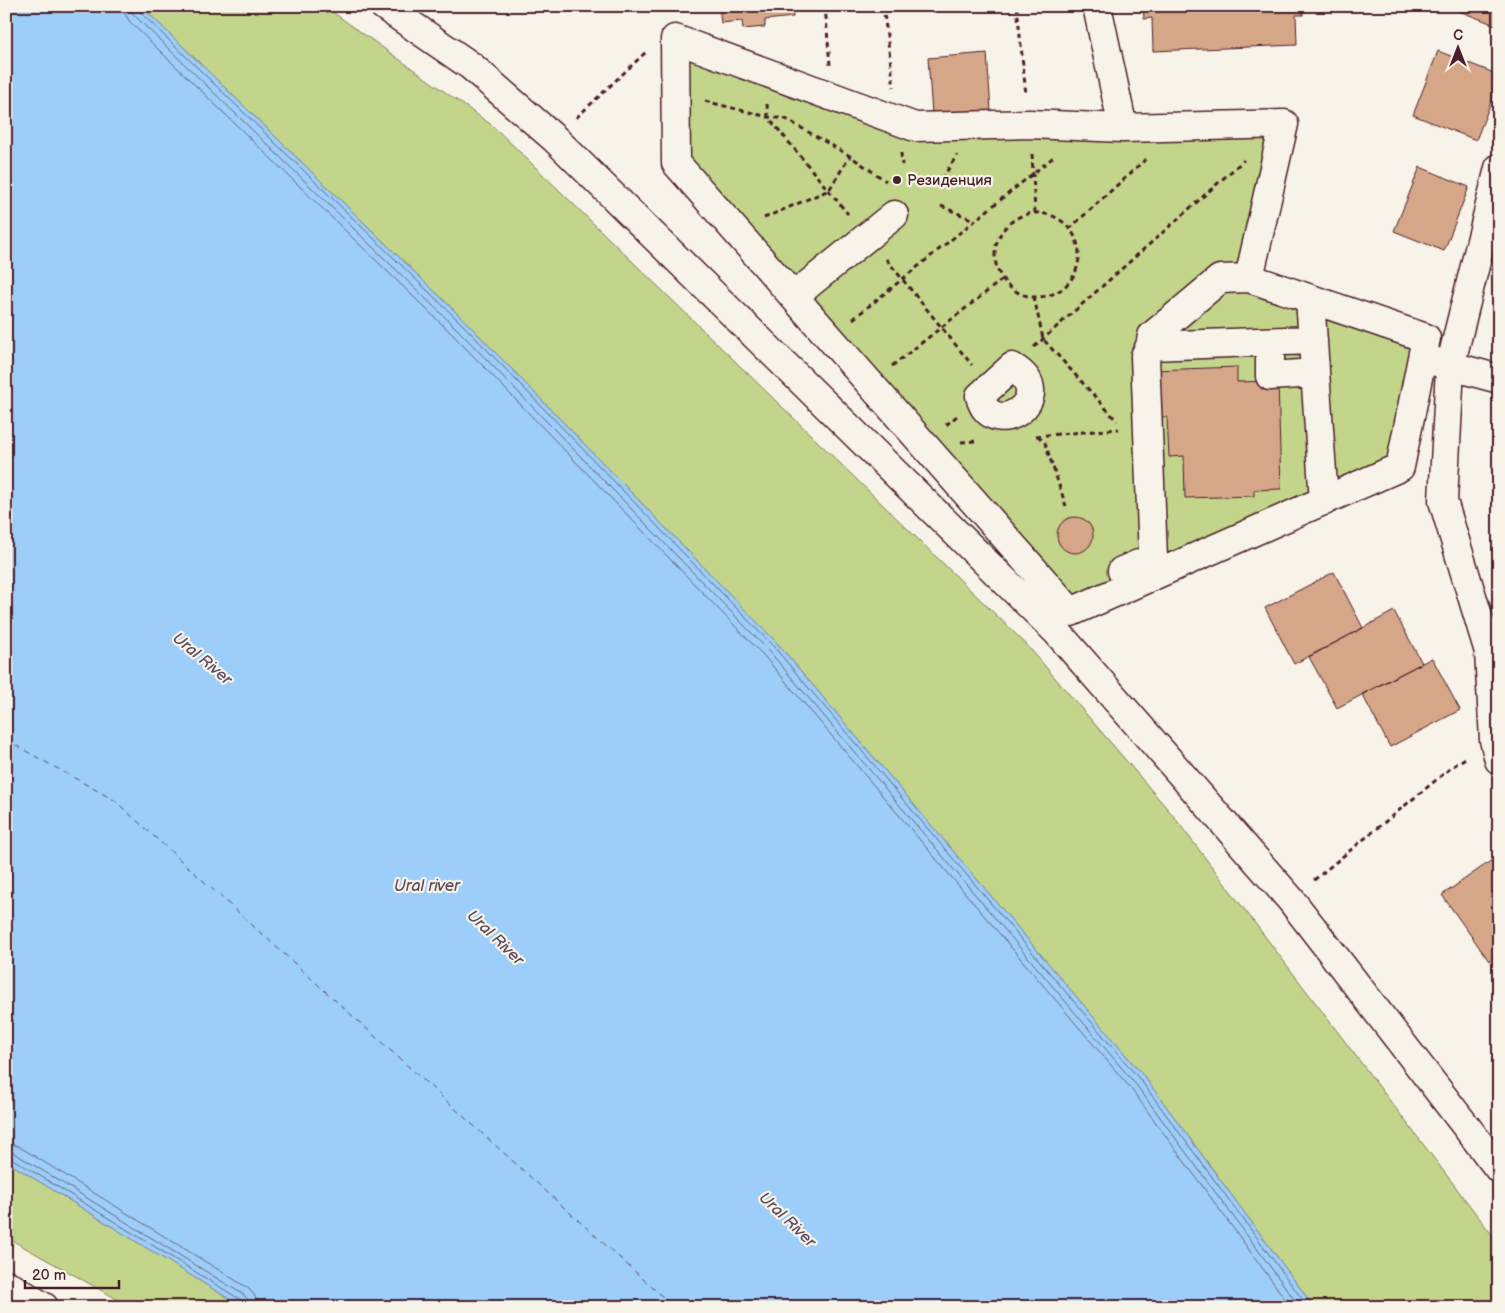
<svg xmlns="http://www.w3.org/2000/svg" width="1505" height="1313" font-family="'Balsamiq Sans',sans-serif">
<rect width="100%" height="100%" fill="#f7f3e8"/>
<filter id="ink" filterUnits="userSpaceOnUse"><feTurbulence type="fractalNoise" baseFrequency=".02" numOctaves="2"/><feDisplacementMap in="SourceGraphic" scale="10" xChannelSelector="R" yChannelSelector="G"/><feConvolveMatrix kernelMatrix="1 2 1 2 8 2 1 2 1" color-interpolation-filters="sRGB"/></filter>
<g filter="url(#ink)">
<!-- green -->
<path fill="#c3d58a" stroke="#867a5a" d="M141 6H324L493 126 1026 644 1171 813 1499 1244V1307H1314L1146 1079 777 643 465 321Z
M685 53 913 137 1272 134 1238 284 1415 344 1392 460 1074 601 686 159Z
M6 1161 242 1307H131L6 1237Z"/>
<!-- water -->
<path fill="#9ccef9" stroke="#7b88a7" d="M6 6H141L465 321 777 643 1146 1079 1314 1307H242L6 1161Z"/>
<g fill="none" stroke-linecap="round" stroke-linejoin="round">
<!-- shore -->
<path stroke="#6b657d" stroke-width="1" d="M124 6 125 14 130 22 452 334 764 656 1132 1090 1291 1307
M132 6V12L135 16 457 329 769 651 1137 1086 1300 1307
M138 6 140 12 462 324 774 647 1142 1082 1308 1307
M6 1143 18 1146 248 1288 255 1296 257 1307
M6 1151 14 1153 244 1295 248 1300 250 1307
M6 1157 11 1158 241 1300 243 1307"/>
<!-- ferry -->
<path stroke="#5e4b5e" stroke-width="1" stroke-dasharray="6 5" stroke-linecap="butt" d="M6 740 114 800 674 1307"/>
</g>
<!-- building -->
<path fill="#d6a688" stroke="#4a1f2b" d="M719 6H792L793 17 765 20V27L743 29 742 21 721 23Z
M1143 6H1303V15H1296L1297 45 1153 51 1152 18 1144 19Z
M1446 6H1499V24L1498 26Z
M1438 51 1499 75V82L1476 140 1413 115Z
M987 53 991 111 932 114 928 58Z
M1420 167 1469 187 1444 251 1394 231Z
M1237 367V382L1278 381 1281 489 1254 490V496L1185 498 1184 456 1169 457 1167 417H1156L1154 370Z
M1057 535a18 18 0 1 1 36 0a18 18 0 1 1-36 0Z
M1334 572 1363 628 1294 664 1265 608Z
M1394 611 1422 663 1337 708 1309 657Z
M1432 658 1460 710 1390 747 1362 694Z
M1492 860 1499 869V954L1489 961 1442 895Z"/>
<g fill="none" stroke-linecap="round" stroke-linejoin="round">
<!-- minor casing -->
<g stroke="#4a1f2b" stroke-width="31">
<path id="minor" d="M384 6 471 66 555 139 1057 632 1291 900 1499 1169
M1097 6 1123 128
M675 39 915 127 1029 124 1123 128 1284 124 1249 278 1426 338 1400 467 1071 612 676 163Z
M1499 168 1450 367 1443 501 1489 652 1494 740 1499 760
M794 296 894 215
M1310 299 1324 501
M1270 342V376L1315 373
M1150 346 1313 340
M1433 361 1499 379
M1012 367C1063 396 991 445 980 396Z
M1122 571 1153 558 1145 356 1150 346 1152 336 1220 279 1249 278
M6 1284 44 1307"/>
</g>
<!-- path -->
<path stroke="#4a1f2b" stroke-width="3" stroke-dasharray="5 4" stroke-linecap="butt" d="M825 6 830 65
M883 6 894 87
M1017 6 1026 95
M705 101 768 117 786 119 850 156 886 181
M767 104 768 117 848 214
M576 118 646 52
M901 153 902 165
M1032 154 1035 213
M942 179 957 155
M941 206 976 221
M995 255a42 42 0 1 1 84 0a42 42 0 1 1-84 0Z
M764 218 829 190 850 156
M1069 229 1147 158
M886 259 972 365
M1034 297 1043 339 1117 421
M853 319 1056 155
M1034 347 1244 160
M892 366 1003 279
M946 425 957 416
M1036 436 1119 429
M1038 436 1045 443 1066 506
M961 442 977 441
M1314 880 1452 767 1467 757"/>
<!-- minor -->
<use href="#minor" stroke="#f7f3e8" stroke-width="28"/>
</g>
</g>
<!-- markers -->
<circle fill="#4a1f2b" stroke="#f7f3e8" stroke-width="2" cx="897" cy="180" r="5"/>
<g text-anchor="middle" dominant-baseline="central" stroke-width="4.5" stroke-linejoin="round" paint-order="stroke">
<!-- poi labels -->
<g font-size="15" fill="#4a1f2b" stroke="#f7f3e8" text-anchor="start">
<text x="907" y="180">Резиденция</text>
</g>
<!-- water labels -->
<g font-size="16" font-style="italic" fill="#5e4b5e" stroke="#f7f3e8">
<text transform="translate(202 659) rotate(40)">Ural River</text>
<text x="427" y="886">Ural river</text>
<text transform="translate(495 938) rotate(44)">Ural River</text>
<text transform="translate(787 1220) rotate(44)">Ural River</text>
</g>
</g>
<!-- margin -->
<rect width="1505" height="1313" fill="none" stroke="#f7f3e8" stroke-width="25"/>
<rect x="12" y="12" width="1480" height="1288" fill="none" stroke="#4a1f2b" stroke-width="2" filter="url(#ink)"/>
<!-- north arrow -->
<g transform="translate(1458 48)" stroke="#f7f3e8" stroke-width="4" paint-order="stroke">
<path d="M0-4L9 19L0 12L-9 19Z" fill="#4a1f2b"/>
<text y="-8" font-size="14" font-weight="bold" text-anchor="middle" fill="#4a1f2b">С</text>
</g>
<!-- scale -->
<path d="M25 1280v8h94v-8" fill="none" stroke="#4a1f2b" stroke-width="2.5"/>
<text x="32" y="1280" font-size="15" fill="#4a1f2b" stroke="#f7f3e8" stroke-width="4" paint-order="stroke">20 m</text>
</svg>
